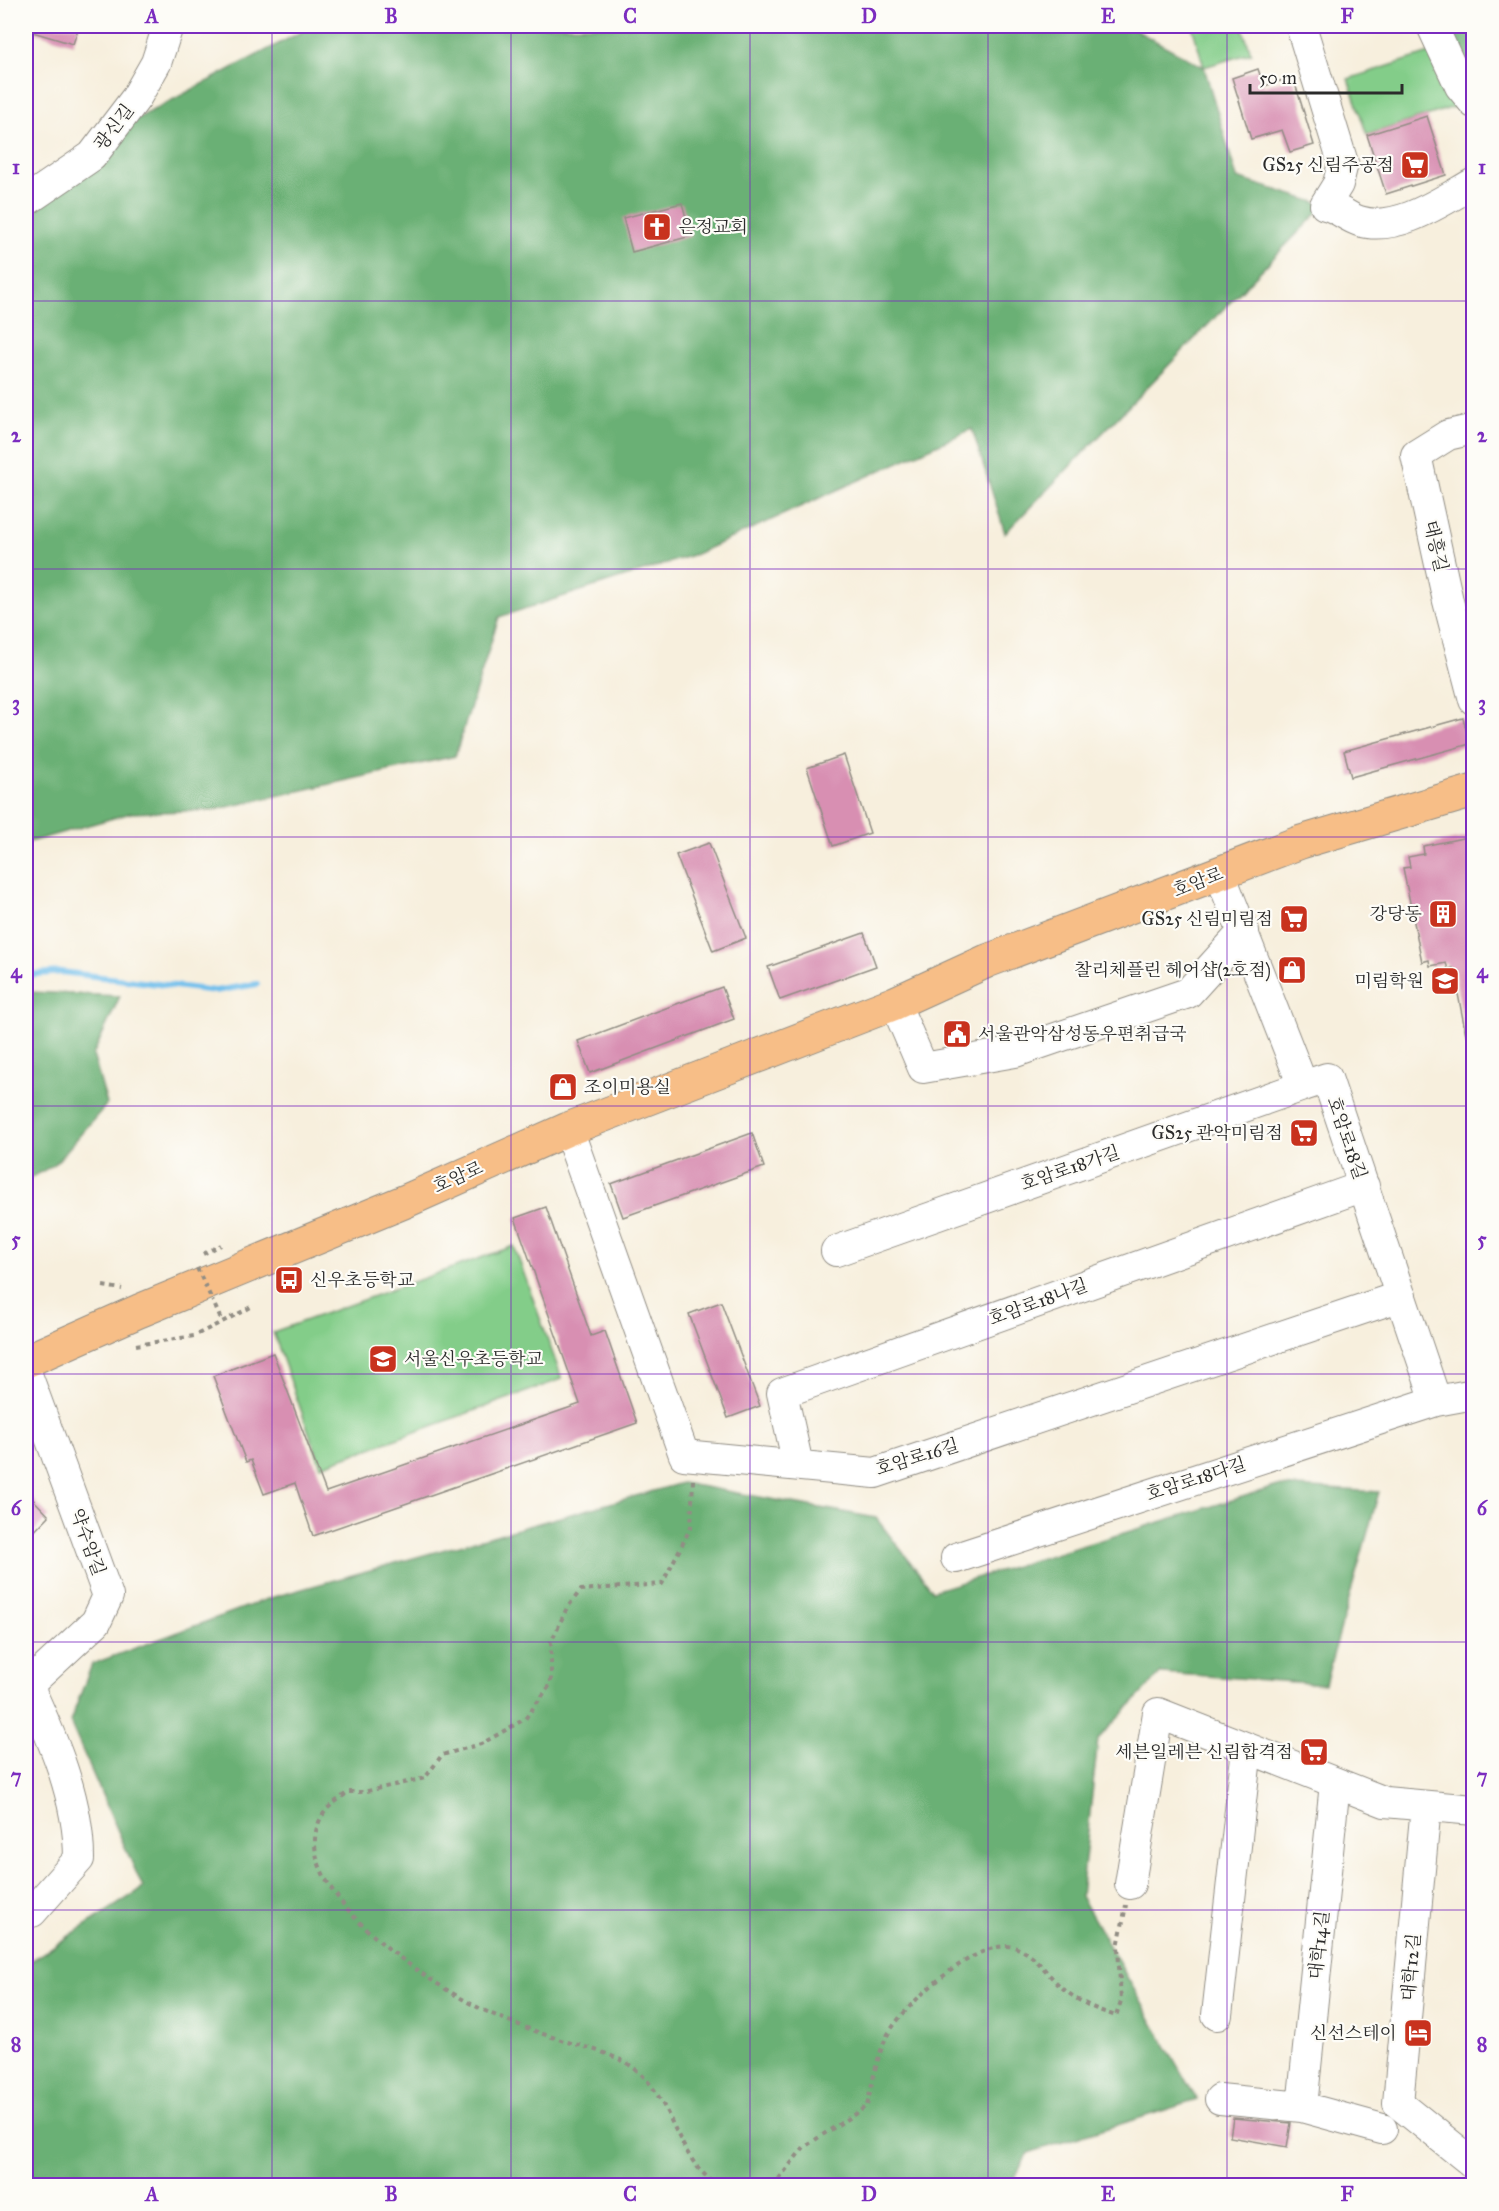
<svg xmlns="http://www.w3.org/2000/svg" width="1499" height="2211" font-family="'IM FELL Great Primer','Noto Serif KR',serif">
<rect width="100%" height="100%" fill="#fdfcf7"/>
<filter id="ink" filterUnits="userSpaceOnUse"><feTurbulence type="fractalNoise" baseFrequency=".0167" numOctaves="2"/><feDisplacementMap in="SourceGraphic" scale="12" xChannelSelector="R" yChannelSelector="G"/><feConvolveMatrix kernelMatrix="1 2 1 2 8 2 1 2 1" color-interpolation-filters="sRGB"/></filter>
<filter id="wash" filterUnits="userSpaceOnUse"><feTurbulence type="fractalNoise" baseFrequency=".008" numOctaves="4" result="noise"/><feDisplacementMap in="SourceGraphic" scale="24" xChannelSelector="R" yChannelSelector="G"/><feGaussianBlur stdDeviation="1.35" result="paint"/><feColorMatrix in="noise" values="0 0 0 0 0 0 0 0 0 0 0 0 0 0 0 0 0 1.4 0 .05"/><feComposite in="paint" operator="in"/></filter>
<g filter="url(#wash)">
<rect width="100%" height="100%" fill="#f7efdd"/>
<!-- green -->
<path fill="#83cd89" stroke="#577c5a" stroke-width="1.5" d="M1192 26H1242L1251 53 1204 67Z
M1442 49 1472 101 1367 135 1348 79Z
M514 1246 562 1379 321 1466 273 1332Z"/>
<!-- forest -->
<path fill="#6ab075" stroke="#4a6e50" stroke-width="1.5" d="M312 26H1128L1204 67 1237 178 1325 205 1005 533 972 429 696 554 499 617 455 756 214 810 131 813 26 843V201L110 133Z
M1432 26H1473V103Z
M30 992 120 996 93 1055 107 1104 55 1164 26 1181V993Z
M682 1483 876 1518 933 1591 1278 1486 1379 1492 1325 1684 1161 1673 1098 1739 1081 1896 1197 2100 1028 2153 1011 2185H26V1964L143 1888 70 1722 92 1664 270 1598Z"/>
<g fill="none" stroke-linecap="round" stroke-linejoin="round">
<!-- stream -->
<path stroke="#72c0ec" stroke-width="6" d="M26 975 61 972 215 991 257 984"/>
</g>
<g id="blocks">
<!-- building -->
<path fill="#d88fb2" d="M26 26H79L73 44 26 30Z
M1258 69 1264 86 1293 77 1314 145 1290 152 1282 130 1251 139 1232 78Z
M1427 116 1446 175 1386 194 1367 135Z
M682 203 691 236 632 252 623 218Z
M1463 718 1470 744 1351 777 1344 751Z
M844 755 870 833 833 846 807 768Z
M1473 836V1034L1466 1035 1453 968 1448 969 1446 963 1430 966 1429 960 1422 962 1403 868 1410 867 1408 857 1424 854 1423 846Z
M709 843 746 938 713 951 676 855Z
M864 933 876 966 780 1000 768 967Z
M722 987 734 1019 590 1073 578 1041Z
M752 1133 764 1167 623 1217 611 1184Z
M546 1207 591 1336 605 1331 637 1423 313 1536 295 1483 264 1494 251 1460 246 1462 213 1376 273 1353 326 1492 580 1404 515 1218Z
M721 1302 760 1406 728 1418 689 1314Z
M26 1492 49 1516 26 1540Z
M1233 2118 1291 2123 1287 2147 1230 2137Z"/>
</g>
</g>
<g filter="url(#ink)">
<use href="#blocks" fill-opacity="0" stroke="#918d84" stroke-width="1.5"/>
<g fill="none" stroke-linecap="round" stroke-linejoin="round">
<!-- minor casing -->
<g stroke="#918d84" stroke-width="32">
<path id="minor" d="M1301 26 1343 163 1338 184 1325 205C1338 208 1347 217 1359 221 1397 233 1442 201 1474 183
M1432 26 1460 86 1474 103
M26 201 92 156 136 98 156 63 168 26
M1474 429 1448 435 1416 455 1448 601 1474 700
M1220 874 1303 1086 1327 1078 1436 1401
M895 1003 923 1068 1015 1052 1188 993 1244 931
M568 1129 684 1455 875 1473 1401 1296
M836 1251 1303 1086
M26 1372 108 1596 96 1622 26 1687
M798 1465 782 1393 1364 1186
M956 1558 1436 1401 1474 1394
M28 1685C53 1740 79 1798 79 1859L32 1912
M1426 1806 1398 2103 1474 2164
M1130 1884 1158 1713 1385 1802 1474 1810
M1217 2015 1247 1748
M1220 2099 1302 2107 1382 2129
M1302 2107 1335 1783"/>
</g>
<!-- major casing -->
<g stroke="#918d84" stroke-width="35">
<path id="major" d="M26 1361 139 1311 406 1201 568 1129 895 1003 987 961 1301 842 1474 791"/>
</g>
<!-- path -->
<path stroke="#918d84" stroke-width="4" stroke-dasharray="4.5 4.5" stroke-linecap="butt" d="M203 1254 221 1245
M103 1286 122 1289
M215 1306 222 1322 251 1307
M136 1345 194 1336 222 1322
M693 1480 691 1527 662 1584 581 1590 567 1608 551 1642V1684L525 1719 481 1744 442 1755 425 1778 363 1792H348C341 1798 329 1805 324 1813 275 1885 438 1991 492 2014 515 2024 540 2033 564 2041 585 2047 610 2053 628 2064 674 2092 673 2160 720 2186
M773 2186 804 2147 867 2106C872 2084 876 2061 885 2040 898 2009 981 1933 1017 1948 1035 1955 1044 1970 1057 1983 1074 2000 1094 2009 1116 2016L1121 2001 1118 1947 1126 1905"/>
<!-- minor -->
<use href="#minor" stroke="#fff" stroke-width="30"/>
<!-- major -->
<use href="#major" stroke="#f7be87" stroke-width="33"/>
<!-- path-bridge -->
<path stroke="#918d84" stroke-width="4" stroke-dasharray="4.5 4.5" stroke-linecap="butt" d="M197 1268 213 1302"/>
</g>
</g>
<!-- grid -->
<path fill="none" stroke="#7b2cbf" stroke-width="1.5" stroke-opacity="0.55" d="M272 26V2186M511 26V2186M750 26V2186M988 26V2186M1227 26V2186M26 301H1474M26 569H1474M26 837H1474M26 1106H1474M26 1374H1474M26 1642H1474M26 1910H1474"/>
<!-- icons -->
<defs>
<g id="supermarket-square" transform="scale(1.5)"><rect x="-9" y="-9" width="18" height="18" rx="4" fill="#c8321e" stroke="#fdfcf7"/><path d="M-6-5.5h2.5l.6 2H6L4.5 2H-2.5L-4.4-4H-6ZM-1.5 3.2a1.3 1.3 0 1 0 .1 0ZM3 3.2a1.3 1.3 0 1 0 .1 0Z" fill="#fff"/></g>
<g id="church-square" transform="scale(1.5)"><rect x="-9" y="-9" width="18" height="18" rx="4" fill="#c8321e" stroke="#fdfcf7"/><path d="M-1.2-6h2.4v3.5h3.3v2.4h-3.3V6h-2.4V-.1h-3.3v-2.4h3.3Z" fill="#fff"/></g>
<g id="building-square" transform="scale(1.5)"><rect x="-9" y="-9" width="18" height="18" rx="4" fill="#c8321e" stroke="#fdfcf7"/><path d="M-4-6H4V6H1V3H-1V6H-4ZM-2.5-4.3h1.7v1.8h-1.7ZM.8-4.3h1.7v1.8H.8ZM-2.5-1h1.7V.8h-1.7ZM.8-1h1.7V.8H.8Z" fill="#fff"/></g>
<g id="shop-square" transform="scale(1.5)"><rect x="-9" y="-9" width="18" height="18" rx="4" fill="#c8321e" stroke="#fdfcf7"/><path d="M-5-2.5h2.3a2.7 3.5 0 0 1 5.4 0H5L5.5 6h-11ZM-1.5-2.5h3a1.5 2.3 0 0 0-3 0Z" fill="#fff"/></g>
<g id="school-square" transform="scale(1.5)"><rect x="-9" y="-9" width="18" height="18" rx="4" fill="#c8321e" stroke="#fdfcf7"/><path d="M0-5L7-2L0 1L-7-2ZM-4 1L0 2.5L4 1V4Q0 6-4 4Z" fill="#fff"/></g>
<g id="civic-square" transform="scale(1.5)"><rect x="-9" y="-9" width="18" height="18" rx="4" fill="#c8321e" stroke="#fdfcf7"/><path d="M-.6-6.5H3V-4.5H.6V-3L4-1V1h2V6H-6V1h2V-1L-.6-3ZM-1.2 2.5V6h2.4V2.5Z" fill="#fff"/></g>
<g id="bus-square" transform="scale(1.5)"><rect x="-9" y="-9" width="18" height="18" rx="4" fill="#c8321e" stroke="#fdfcf7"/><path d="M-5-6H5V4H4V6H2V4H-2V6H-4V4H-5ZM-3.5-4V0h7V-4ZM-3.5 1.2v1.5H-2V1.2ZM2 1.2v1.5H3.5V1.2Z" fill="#fff"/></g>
<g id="hotel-square" transform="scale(1.5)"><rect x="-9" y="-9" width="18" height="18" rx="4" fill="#c8321e" stroke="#fdfcf7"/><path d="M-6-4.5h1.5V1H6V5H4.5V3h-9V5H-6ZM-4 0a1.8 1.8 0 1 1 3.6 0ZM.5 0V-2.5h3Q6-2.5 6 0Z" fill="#fff"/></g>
</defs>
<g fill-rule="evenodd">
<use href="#supermarket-square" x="1415" y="165"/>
<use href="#church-square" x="657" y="227"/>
<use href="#building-square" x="1443" y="914"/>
<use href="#supermarket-square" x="1294" y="919"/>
<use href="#shop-square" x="1292" y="970"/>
<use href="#school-square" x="1445" y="981"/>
<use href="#civic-square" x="957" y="1034"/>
<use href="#shop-square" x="563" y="1087"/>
<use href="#supermarket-square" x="1304" y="1133"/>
<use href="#bus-square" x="289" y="1280"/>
<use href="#school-square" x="383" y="1359"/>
<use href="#supermarket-square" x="1314" y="1752"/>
<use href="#hotel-square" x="1418" y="2033"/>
</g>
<g text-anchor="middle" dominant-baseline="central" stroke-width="4.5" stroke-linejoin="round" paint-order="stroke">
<!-- street labels -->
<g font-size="18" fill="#2b2b2b" stroke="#fdfcf7">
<text transform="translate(114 127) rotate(-53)">광신길</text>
<text transform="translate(1436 546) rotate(77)">태흥길</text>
<text transform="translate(1198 882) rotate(-21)">호암로</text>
<text transform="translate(1347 1138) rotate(71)">호암로18길</text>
<text transform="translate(1070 1168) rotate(-19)">호암로18가길</text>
<text transform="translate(458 1177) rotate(-24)">호암로</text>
<text transform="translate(1038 1302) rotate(-20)">호암로18나길</text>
<text transform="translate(917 1457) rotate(-17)">호암로16길</text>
<text transform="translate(1196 1479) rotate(-18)">호암로18다길</text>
<text transform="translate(88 1542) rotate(70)">약수암길</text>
<text transform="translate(1319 1945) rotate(-84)">대학14길</text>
<text transform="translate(1411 1967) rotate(-85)">대학12길</text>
</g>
<!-- poi labels -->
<g font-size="18" fill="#2b2b2b" stroke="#fdfcf7" text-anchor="end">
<text x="1394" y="165">GS25 신림주공점</text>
<text x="678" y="227" text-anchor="start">은정교회</text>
<text x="1422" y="914">강당동</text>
<text x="1273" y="919">GS25 신림미림점</text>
<text x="1271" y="970">찰리체플린 헤어샵(2호점)</text>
<text x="1424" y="981">미림학원</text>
<text x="978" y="1034" text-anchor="start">서울관악삼성동우편취급국</text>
<text x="584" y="1087" text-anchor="start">조이미용실</text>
<text x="1283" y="1133">GS25 관악미림점</text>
<text x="310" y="1280" text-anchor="start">신우초등학교</text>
<text x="404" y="1359" text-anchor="start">서울신우초등학교</text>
<text x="1293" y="1752">세븐일레븐 신림합격점</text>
<text x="1397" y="2033">신선스테이</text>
</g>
</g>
<!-- margin -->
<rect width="1499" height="2211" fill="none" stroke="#fdfcf7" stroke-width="66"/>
<!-- scale -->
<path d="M1250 84v9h152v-9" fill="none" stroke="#2b2b2b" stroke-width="3"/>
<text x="1259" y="84" font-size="18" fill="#2b2b2b" stroke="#fdfcf7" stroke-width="4.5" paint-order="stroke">50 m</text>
<rect x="33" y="33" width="1433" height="2145" fill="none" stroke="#7b2cbf" stroke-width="2"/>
<g font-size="20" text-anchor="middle" font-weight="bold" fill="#7b2cbf">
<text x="152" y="23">A</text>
<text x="391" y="23">B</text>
<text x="630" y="23">C</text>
<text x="869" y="23">D</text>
<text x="1108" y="23">E</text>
<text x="1347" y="23">F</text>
<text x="16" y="174">1</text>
<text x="1482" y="174">1</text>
<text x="16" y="442">2</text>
<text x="1482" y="442">2</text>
<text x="16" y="710">3</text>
<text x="1482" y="710">3</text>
<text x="16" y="978">4</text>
<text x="1482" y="978">4</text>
<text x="16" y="1246">5</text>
<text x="1482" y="1246">5</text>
<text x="16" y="1515">6</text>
<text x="1482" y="1515">6</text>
<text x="16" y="1783">7</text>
<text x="1482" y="1783">7</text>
<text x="16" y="2051">8</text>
<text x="1482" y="2051">8</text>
<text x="152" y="2201">A</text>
<text x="391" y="2201">B</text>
<text x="630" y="2201">C</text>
<text x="869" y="2201">D</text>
<text x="1108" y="2201">E</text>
<text x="1347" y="2201">F</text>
</g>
</svg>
